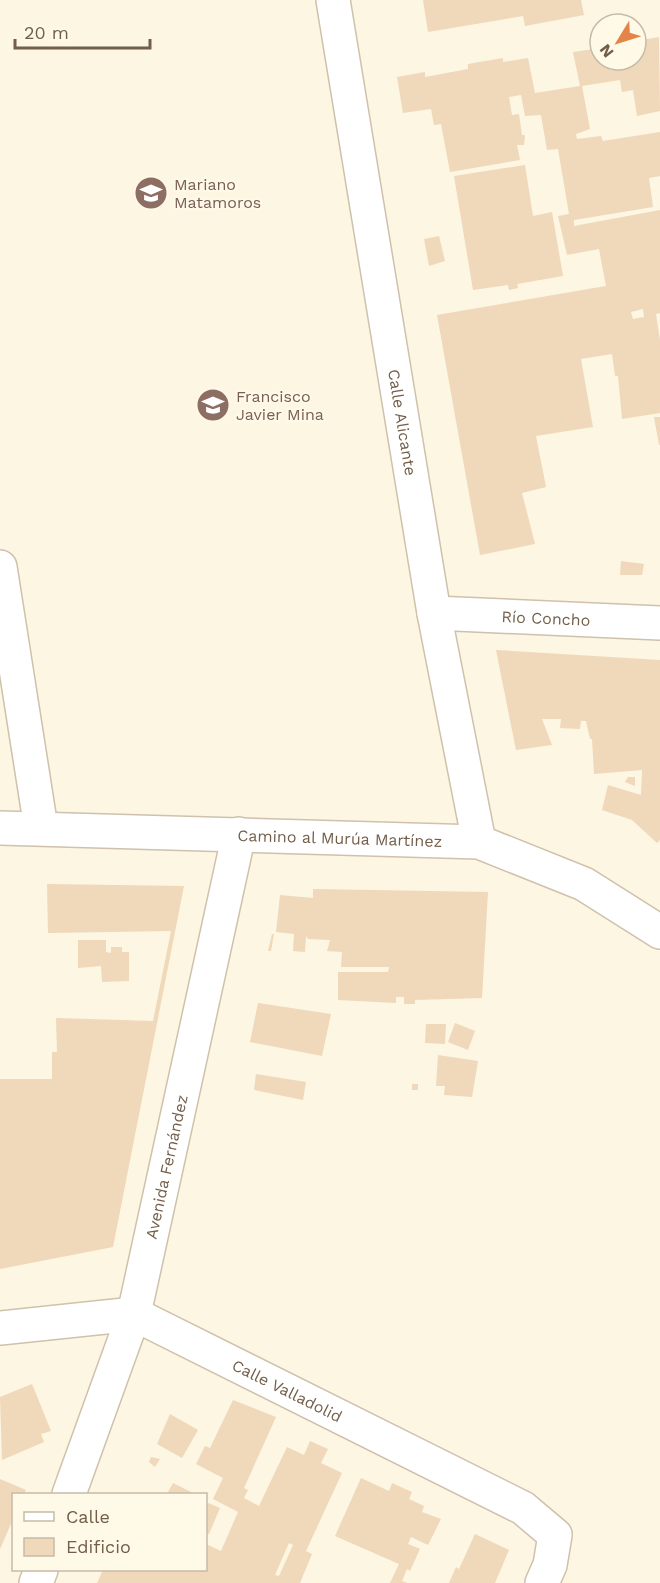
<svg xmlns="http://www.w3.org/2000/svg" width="660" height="1583" font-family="'Work Sans',sans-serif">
<rect width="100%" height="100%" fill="#fcf6e2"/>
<!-- building -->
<path fill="#f0d8ba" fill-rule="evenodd" d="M423 0H581L584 15 525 26 523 16 428 32Z
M659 37 660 111 637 116 633 90 622 92 620 80 582 86 590 129 576 134 577 139 601 136 603 141 660 132V176L649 178 653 207 574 220V226L660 210V313L656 314 660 340V413L622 419 618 376H615L612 354 581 359 593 427 536 436 546 487 522 493 535 544 480 555 437 315 606 286 599 249 567 255 558 216 569 214 558 149 547 150 541 115 525 116 521 95 509 97 512 115 519 114 522 135H525L524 145H517L520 160 450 172 441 124 434 125 431 109 403 113 397 77 425 72V77L468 69V64L503 58V62L528 58 535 93 580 86 573 52 600 48V60H636V41ZM643 309 644 317 633 319 631 312Z
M525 165 533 216 552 212 563 276 517 284 518 288 509 290 508 285 473 290 454 176Z
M439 236 445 261 429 266 424 239Z
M654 417H660V445H659Z
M621 561 644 564 642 575H620Z
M496 650 660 660V840L657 843 632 820 602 810 608 785 641 795 642 770 594 774 592 739H590L586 721H581L580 729 560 728 561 719H542L552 745 516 750Z
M628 777H635V786L625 782Z
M47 884 184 886 113 1247 0 1269V1079H52V1052H57L56 1018 153 1021 171 931 48 933Z
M313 889 488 892 482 998 415 1000V1004H404V997H396V1003L338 1000V972H388L389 967H341L342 952 327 951 330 940 308 939 306 936 305 952 293 951 294 934 276 932 280 895 313 898Z
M272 934H274L271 951H268Z
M78 940H106V952L111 953V947H122V952H129V981L102 982 101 966 78 968Z
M258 1003 331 1014 322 1056 250 1042Z
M455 1023 475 1031 468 1050 448 1042Z
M426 1024H446L445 1044 425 1043Z
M438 1055 478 1061 472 1097 444 1095 445 1086H436Z
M256 1074 306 1082 303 1100 254 1090Z
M412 1084H418V1090H412Z
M32 1384 51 1431 41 1434 44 1442 2 1460 0 1397Z
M233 1400 276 1417 244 1488 248 1490 244 1498 259 1506 287 1447 304 1455 310 1441 328 1449 321 1463 342 1473 306 1551 312 1554 300 1583H97L103 1570H206V1544L221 1551 238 1512 213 1499 223 1478 196 1464 205 1446 210 1448ZM289 1543 293 1545 279 1576 275 1575Z
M170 1414 198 1430 182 1458 157 1444Z
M151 1457 160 1459 155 1467 149 1462Z
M361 1478 389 1491 392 1483 412 1492 409 1499 424 1506 422 1512 441 1519 428 1545 411 1537 408 1544 420 1549 410 1571 407 1569 402 1581 407 1583H390L399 1564 335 1536Z
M0 1479 26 1490 24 1494H14V1517L0 1549Z
M173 1483 195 1494H167Z
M206 1502 220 1508 209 1534 206 1533Z
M475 1534 509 1550 495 1583H449L456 1567 459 1569Z"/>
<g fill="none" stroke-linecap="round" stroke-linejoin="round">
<!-- minor casing -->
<g stroke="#cfc1ac" stroke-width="36">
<g id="minor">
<path id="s1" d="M333 0 434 613 479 842"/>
<path d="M0 567 41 828"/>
<path id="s2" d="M434 613 660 623"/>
<path id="s3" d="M0 828 479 842 584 884 660 932"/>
<path id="s4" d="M0 1328 134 1314 523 1508 555 1535 550 1565 542 1583"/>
<path id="s5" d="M69 1494 134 1314 239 834"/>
<path d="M36 1583 41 1570"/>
</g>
</g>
<!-- minor -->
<use href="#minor" stroke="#fff" stroke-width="33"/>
</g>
<!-- icons -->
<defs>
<g id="school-disc" transform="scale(1.725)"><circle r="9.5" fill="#8d6e63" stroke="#fff9e8"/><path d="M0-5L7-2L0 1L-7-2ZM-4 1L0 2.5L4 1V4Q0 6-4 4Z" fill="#fff"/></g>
</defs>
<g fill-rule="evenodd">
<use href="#school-disc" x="151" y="193"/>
<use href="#school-disc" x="213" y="405"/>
</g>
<g text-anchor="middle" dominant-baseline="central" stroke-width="4.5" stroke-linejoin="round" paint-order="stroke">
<!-- education labels -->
<g font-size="16" fill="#785e54" stroke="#fff9e8" text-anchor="start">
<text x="174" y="184">Mariano<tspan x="174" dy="18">Matamoros</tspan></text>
<text x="236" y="396">Francisco<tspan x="236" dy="18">Javier Mina</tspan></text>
</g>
<!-- street labels -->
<g font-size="16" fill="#725e49" stroke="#fff9e8">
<text stroke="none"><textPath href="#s1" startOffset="428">Calle Alicante</textPath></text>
<text stroke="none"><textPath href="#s2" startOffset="112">Río Concho</textPath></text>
<text stroke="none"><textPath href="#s3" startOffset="340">Camino al Murúa Martínez</textPath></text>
<text stroke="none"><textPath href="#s5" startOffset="342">Avenida Fernández</textPath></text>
<text stroke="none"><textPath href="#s4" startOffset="306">Calle Valladolid</textPath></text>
</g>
</g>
<!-- legend -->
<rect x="12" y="1493" width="195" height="78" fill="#fff9e8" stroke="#c7bba8" stroke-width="1.5"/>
<rect x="24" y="1512" width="30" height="9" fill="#ffffff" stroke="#c7bba8" stroke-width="1.5"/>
<text x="66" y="1523" font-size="18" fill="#725e49">Calle</text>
<rect x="24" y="1538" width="30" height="18" fill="#f0d8ba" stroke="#c7bba8" stroke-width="1.5"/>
<text x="66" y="1553" font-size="18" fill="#725e49">Edificio</text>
<!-- north arrow -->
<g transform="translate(618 42) rotate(232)"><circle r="28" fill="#fff9e8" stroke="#c7bba8" stroke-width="1.5"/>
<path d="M0-4.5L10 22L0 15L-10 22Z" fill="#e48449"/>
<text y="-9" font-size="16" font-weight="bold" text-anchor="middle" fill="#725e49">N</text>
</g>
<!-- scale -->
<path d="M15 39v9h135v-9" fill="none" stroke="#725e49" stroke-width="3"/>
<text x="24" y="39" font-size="18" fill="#725e49" stroke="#fff9e8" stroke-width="4.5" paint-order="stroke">20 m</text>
</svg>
